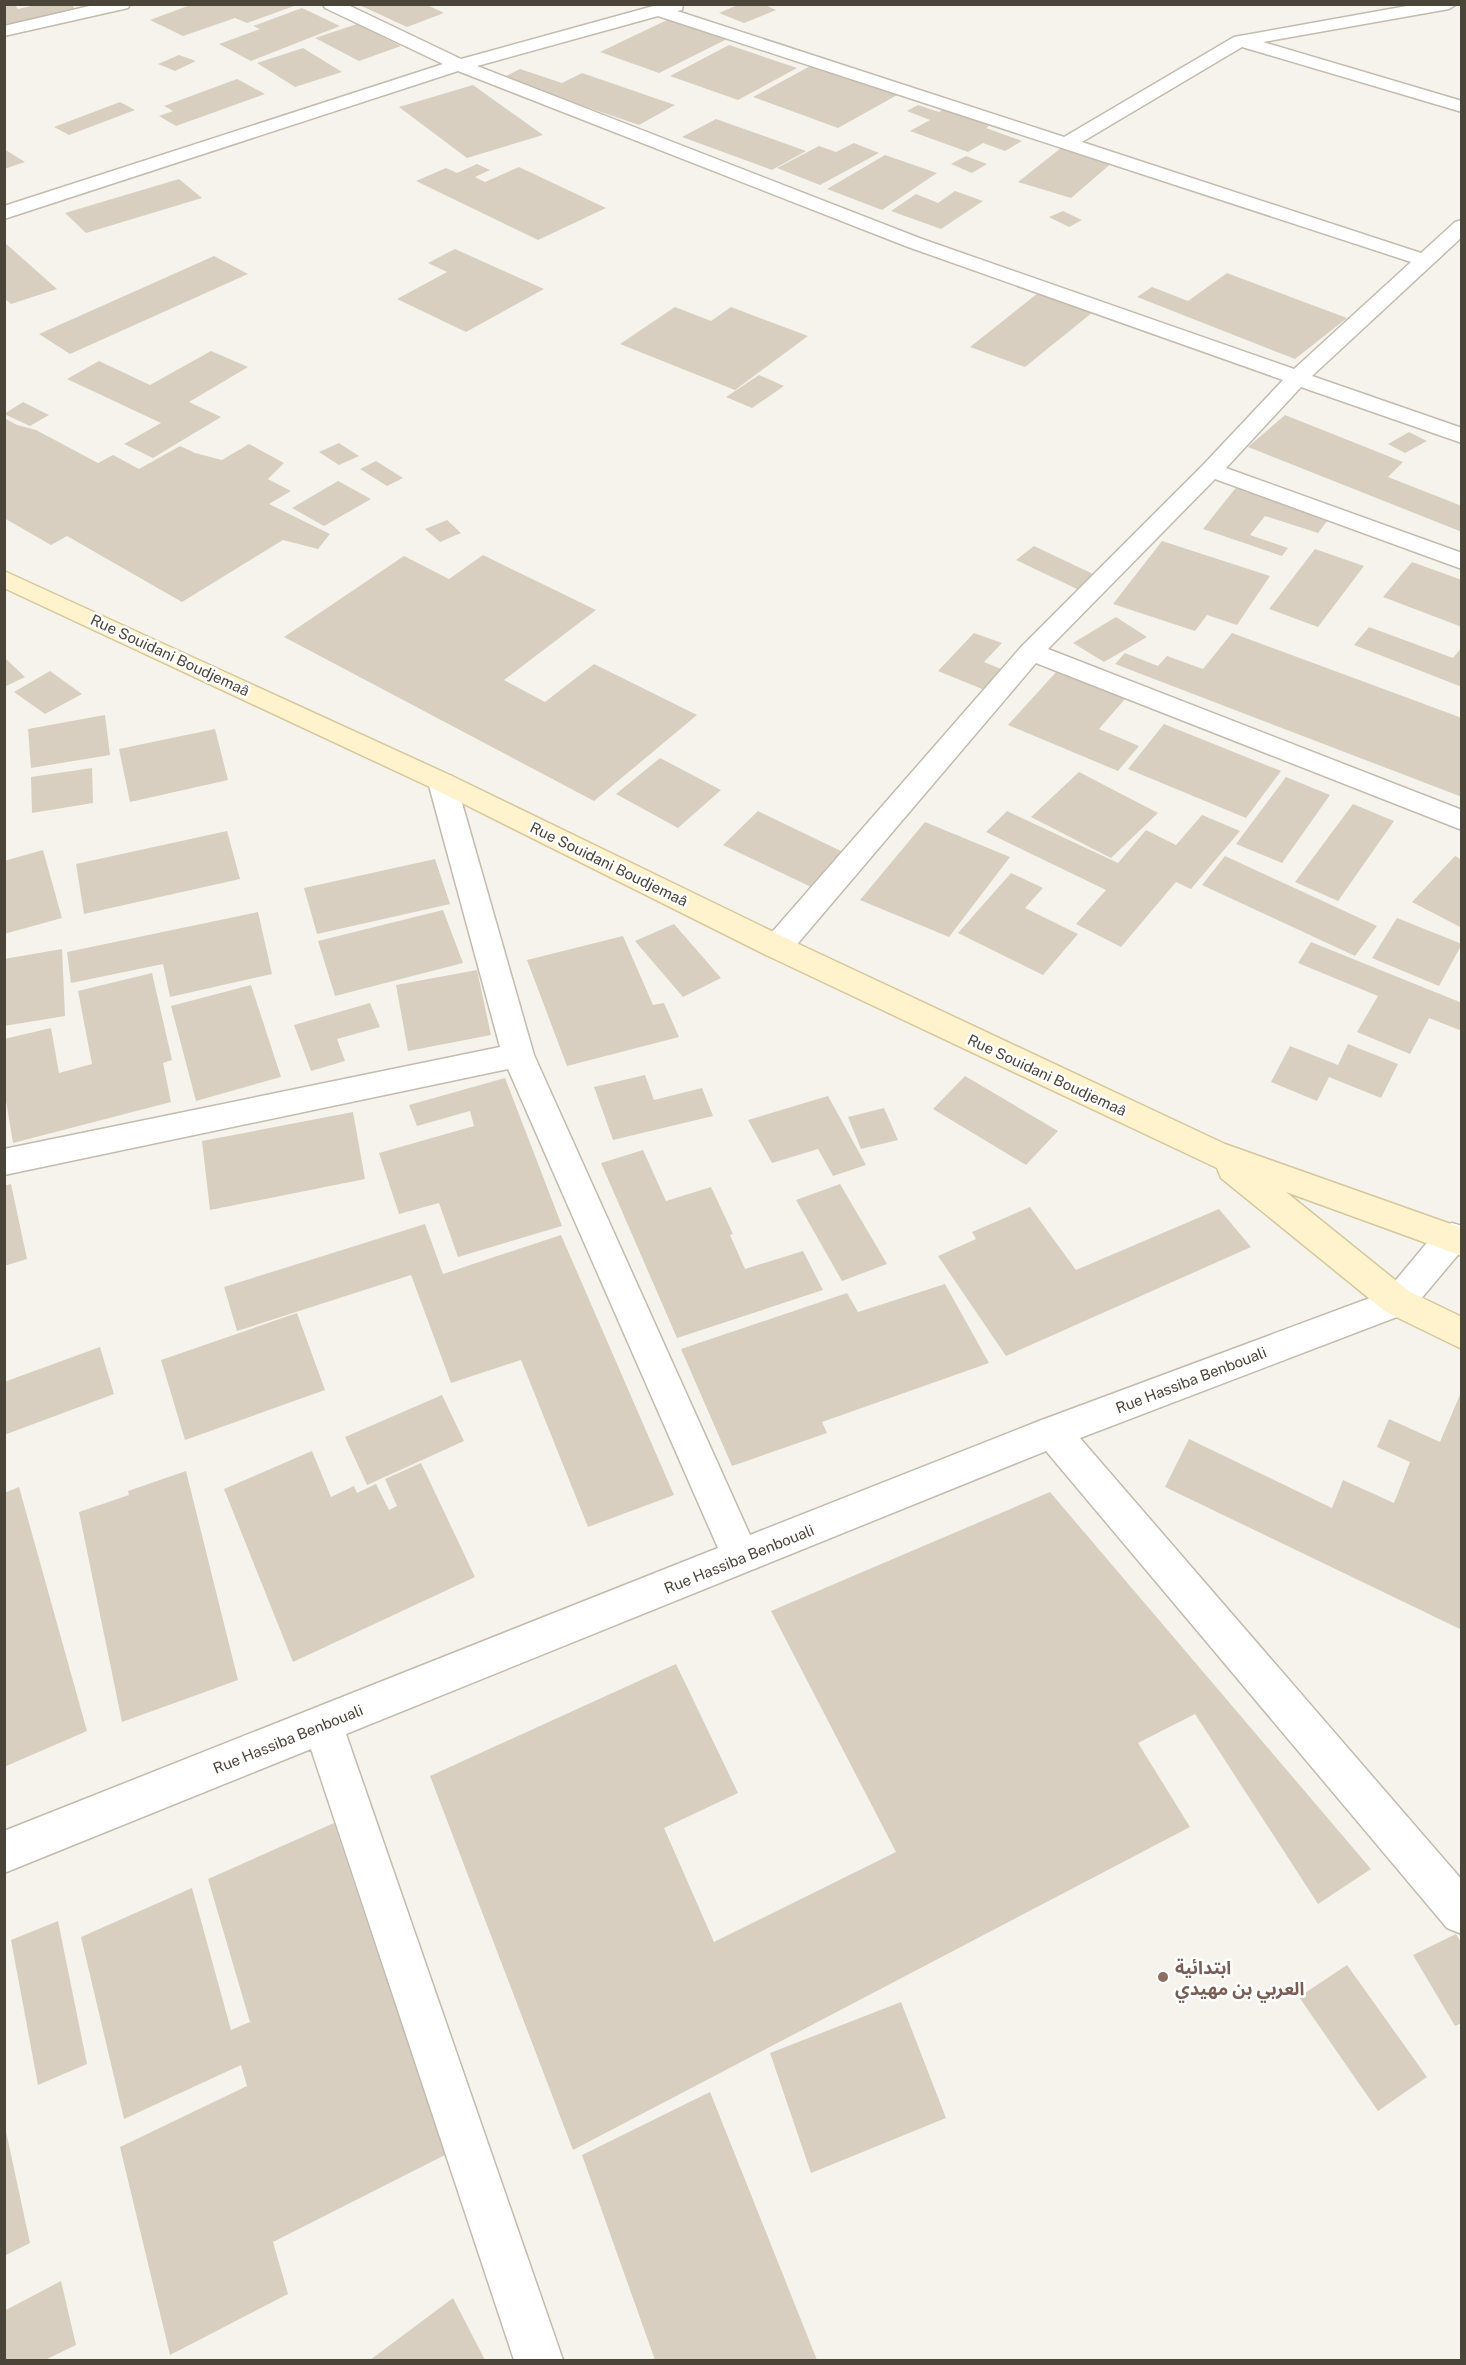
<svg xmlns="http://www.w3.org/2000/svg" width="1466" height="2365" font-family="'Public Sans','Noto Sans Arabic',sans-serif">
<rect width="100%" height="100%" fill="#f6f3ec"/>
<!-- building -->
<path fill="#d8cfc1" d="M4 4H14L18 9 40 4H71L76 10 4 25Z
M193 4H297V5L247 23 235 18 183 36 150 20Z
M357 4H425L444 13 407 27Z
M740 4H763L776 10 744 23 719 13Z
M302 8 340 26 251 61 219 44 260 29 253 26Z
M669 19 727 39 659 73 600 52Z
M357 24 401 46 359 61 315 38Z
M729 45 797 68 738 100 670 76Z
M303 48 342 72 295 87 257 63Z
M179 55 196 61 175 71 158 64Z
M814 64 899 94 838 128 753 97Z
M520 69 562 83 582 73 675 105 639 125 502 78Z
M237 79 265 94 176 126 159 116 173 111 164 106Z
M473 85 543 135 467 158 399 107Z
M120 102 135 110 69 135 54 127Z
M918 105 939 112 948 107 994 123 986 128 1022 141 1005 151 983 143 968 152 910 131 930 120 907 111Z
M716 119 806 151 772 170 682 137Z
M854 143 879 153 820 185 777 168 819 146 836 152Z
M1061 148 1113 162 1071 198 1018 182Z
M4 149 25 162 4 169Z
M885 155 937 173 882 210 827 189Z
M966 156 987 164 972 173 951 164Z
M477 164 490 170 475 177 485 182 519 167 606 208 538 240 416 181 446 168 457 173Z
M179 179 202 198 86 233 65 213Z
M955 191 983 201 941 229 891 211 916 194 938 203Z
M1063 211 1082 220 1069 227 1049 217Z
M4 242 57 289 11 304 4 298Z
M455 249 544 289 466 332 397 299 447 272 428 263Z
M214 256 248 274 70 354 39 334Z
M1227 273 1347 318 1295 359 1137 297 1152 287 1188 301Z
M1038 293 1093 312 1025 367 970 347Z
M675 307 711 321 731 307 808 336 735 390 620 344Z
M211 351 248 367 189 402 221 417 153 458 124 444 161 423 67 379 99 361 150 385Z
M759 375 784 386 752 408 726 397Z
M23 402 49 415 30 426 4 414Z
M1285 415 1403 462 1388 477 1462 506V532L1248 447Z
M4 418 17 425 36 430 98 463 113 455 139 469 180 446 195 453 222 460 249 444 284 463 268 479 291 491 269 504 330 534 318 549 283 540 182 602 67 536 51 545 4 518Z
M1409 432 1427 441 1405 453 1388 444Z
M339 443 359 456 339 465 319 452Z
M376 461 403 478 387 486 360 469Z
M338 481 371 499 324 526 292 508Z
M1238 485 1331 516 1318 533 1265 516 1250 535 1288 548 1282 556 1203 529Z
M447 520 461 533 440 542 425 529Z
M1162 541 1270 576 1237 625 1207 615 1195 631 1113 604Z
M1034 546 1095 575 1077 589 1016 560Z
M1315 549 1364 566 1318 627 1269 609Z
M483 555 596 610 504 680 545 702 594 664 697 715 594 801 284 637 404 556 449 579Z
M1412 562 1462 580V627L1383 597Z
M1116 617 1147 637 1104 662 1073 643Z
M1369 627 1453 658 1462 647V687L1354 645Z
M974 633 1002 643 984 662 1006 671 987 691 938 671Z
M1232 633 1462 718V797L1115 664 1125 653 1158 666 1167 656 1203 669Z
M4 657 25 677 4 687Z
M50 671 82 694 45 714 14 692Z
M1057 671 1125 699 1099 729 1139 746 1118 771 1008 725Z
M105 715 110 755 31 768 28 729Z
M1164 724 1281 771 1246 818 1128 769Z
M215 729 228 780 130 802 119 749Z
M660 758 721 790 678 828 616 794Z
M92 768 93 803 32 813 31 777Z
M1079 772 1158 813 1111 858 1031 817Z
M1286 777 1330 795 1282 863 1236 844Z
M1353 804 1394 821 1338 901 1295 882Z
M758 811 845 853 811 887 723 845Z
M1007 811 1118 863 1146 830 1176 845 1202 815 1240 831 1191 889 1176 882 1121 947 1076 924 1106 890 986 832Z
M925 822 1010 857 949 937 860 900Z
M227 831 240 879 84 914 76 864Z
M43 850 62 918 4 934V861Z
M1225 856 1377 926 1355 956 1202 885Z
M1455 856 1462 860V928L1412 902Z
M435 859 450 904 317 934 304 888Z
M1011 873 1043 888 1025 908 1078 934 1043 975 958 933Z
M443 910 463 963 335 996 318 941Z
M258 912 272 974 170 997 163 964 71 983 67 952Z
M1397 918 1462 944 1439 986 1372 958Z
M674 924 721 978 683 997 635 941Z
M623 936 653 1005 664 1003 679 1037 567 1066 527 960Z
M1311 942 1462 1003V1031L1429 1018 1410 1054 1357 1032 1378 996 1298 963Z
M62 949 65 1016 4 1026V959Z
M477 970 491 1035 408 1051 396 985Z
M152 973 172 1060 163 1063 171 1102 13 1143 4 1089V1039L51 1028 59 1073 92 1064 78 991Z
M251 985 281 1077 196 1101 171 1006Z
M370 1003 380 1027 337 1039 345 1061 311 1071 294 1025Z
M1348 1044 1398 1064 1381 1098 1329 1077 1317 1101 1271 1082 1290 1046 1338 1065Z
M645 1075 654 1100 702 1088 713 1116 613 1140 594 1087Z
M965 1076 1058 1131 1026 1165 933 1109Z
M505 1078 562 1226 458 1257 439 1203 399 1214 379 1153 474 1126 470 1111 417 1126 409 1105Z
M828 1096 866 1165 833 1176 818 1149 772 1163 748 1120Z
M884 1108 898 1140 861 1149 848 1117Z
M353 1112 365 1179 210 1210 202 1141Z
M643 1150 666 1201 711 1187 733 1234 730 1235 745 1269 803 1251 823 1290 677 1338 601 1163Z
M11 1184 27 1259 4 1266V1186Z
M840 1184 887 1264 842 1281 796 1200Z
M1030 1207 1076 1270 1219 1209 1251 1247 1006 1356 938 1256 976 1239 972 1232Z
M425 1224 443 1274 561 1235 674 1495 588 1527 521 1360 451 1383 411 1275 237 1331 224 1287Z
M945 1284 989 1363 822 1422 827 1433 732 1466 681 1349 847 1293 858 1312Z
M297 1313 325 1390 185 1440 161 1360Z
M100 1347 114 1394 4 1435V1382Z
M1462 1390V1630L1165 1487 1189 1439 1332 1508 1343 1480 1394 1503 1410 1462 1377 1447 1389 1419 1440 1442Z
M442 1395 464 1441 367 1485 345 1437Z
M312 1451 331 1497 354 1486 357 1493 376 1484 389 1510 397 1506 385 1479 421 1463 475 1577 293 1662 224 1489Z
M186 1471 238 1680 122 1722 79 1512 129 1495 128 1491Z
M19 1487 87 1731 4 1767V1493Z
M1050 1492 1371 1869 1318 1904 1195 1714 1138 1743 1190 1827 573 2150 430 1776 676 1664 738 1793 664 1828 714 1942 896 1852 771 1611Z
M334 1823 445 2155 273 2242 288 2294 170 2355 120 2147 247 2086 241 2065 124 2119 81 1937 192 1888 231 2030 250 2022 208 1879Z
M58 1921 87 2064 38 2085 11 1940Z
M1456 1934 1462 1944V2023L1455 2026 1413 1955Z
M1347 1965 1427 2077 1378 2111 1299 1997Z
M901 2002 946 2118 811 2173 770 2053Z
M710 2092 817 2360H655L582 2155Z
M4 2122 30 2243 4 2256Z
M61 2281 76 2345 45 2360H4V2311Z
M453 2298 485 2360H370Z"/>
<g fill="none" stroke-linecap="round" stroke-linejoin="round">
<!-- minor casing -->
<g stroke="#c2bbae" stroke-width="3">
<path id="minor" d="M98 4H130L128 8 4 36V26Z
M323 4H346L461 59 657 5 683 4 682 10 677 11 1064 137 1234 37 1418 4H1457L1449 9 1263 42 1462 101V112L1242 47 1082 142 1421 253 1455 222 1462 220V237L1312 376 1462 428V443L1301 387 1226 468 1462 553V569L1215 479 1048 649 1462 810V830L1036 663 788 955 777 958 766 955 762 947 766 939 1022 646 1203 465 1283 380 908 247 458 71 4 219V206L443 64 325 8ZM658 16 1411 262 1294 369 922 239 477 66Z
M442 773 452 776 456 782 534 1055 750 1535 1039 1421 1386 1292 1440 1227 1452 1223 1462 1226V1250L1410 1312 1080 1438 1462 1880V1934L1447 1928 1046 1451 346 1734 563 2360H514L311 1749 4 1873V1831L718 1548 508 1069 4 1175V1149L500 1047 428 782 432 776Z"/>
</g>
<!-- secondary casing -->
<g stroke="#d6c79b" stroke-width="3">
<path id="secondary" d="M4 571 452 776 788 939 1225 1144 1462 1228V1256L1286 1192 1410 1292 1462 1317V1349L1386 1312 1221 1178 1217 1168 766 955 432 788 4 588Z"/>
</g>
<!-- minor -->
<use href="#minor" fill="#fff" fill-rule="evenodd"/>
<!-- secondary -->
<use href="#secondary" fill="#fff3cd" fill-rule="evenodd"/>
</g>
<!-- markers -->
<circle fill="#8d6e63" stroke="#fff" stroke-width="2" cx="1163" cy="1977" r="6"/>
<g text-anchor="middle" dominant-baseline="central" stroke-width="5" stroke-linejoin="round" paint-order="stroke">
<!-- street labels -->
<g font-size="15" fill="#4b4439" stroke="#fff">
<text transform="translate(170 655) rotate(25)">Rue Souidani Boudjemaâ</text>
<text transform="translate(609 864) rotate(26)">Rue Souidani Boudjemaâ</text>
<text transform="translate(1047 1075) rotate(25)">Rue Souidani Boudjemaâ</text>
<text transform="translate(1191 1380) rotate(-21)">Rue Hassiba Benbouali</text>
<text transform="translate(739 1559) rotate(-22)">Rue Hassiba Benbouali</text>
<text transform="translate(288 1739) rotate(-22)">Rue Hassiba Benbouali</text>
</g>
<!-- near-education labels -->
<g font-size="18" font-weight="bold" fill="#785e54" stroke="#fff" text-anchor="start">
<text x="1175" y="1967">ابتدائية<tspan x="1175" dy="21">العربي بن مهيدي</tspan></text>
</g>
</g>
<!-- border -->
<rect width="1466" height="2365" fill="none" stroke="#4b4439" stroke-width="12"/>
</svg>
